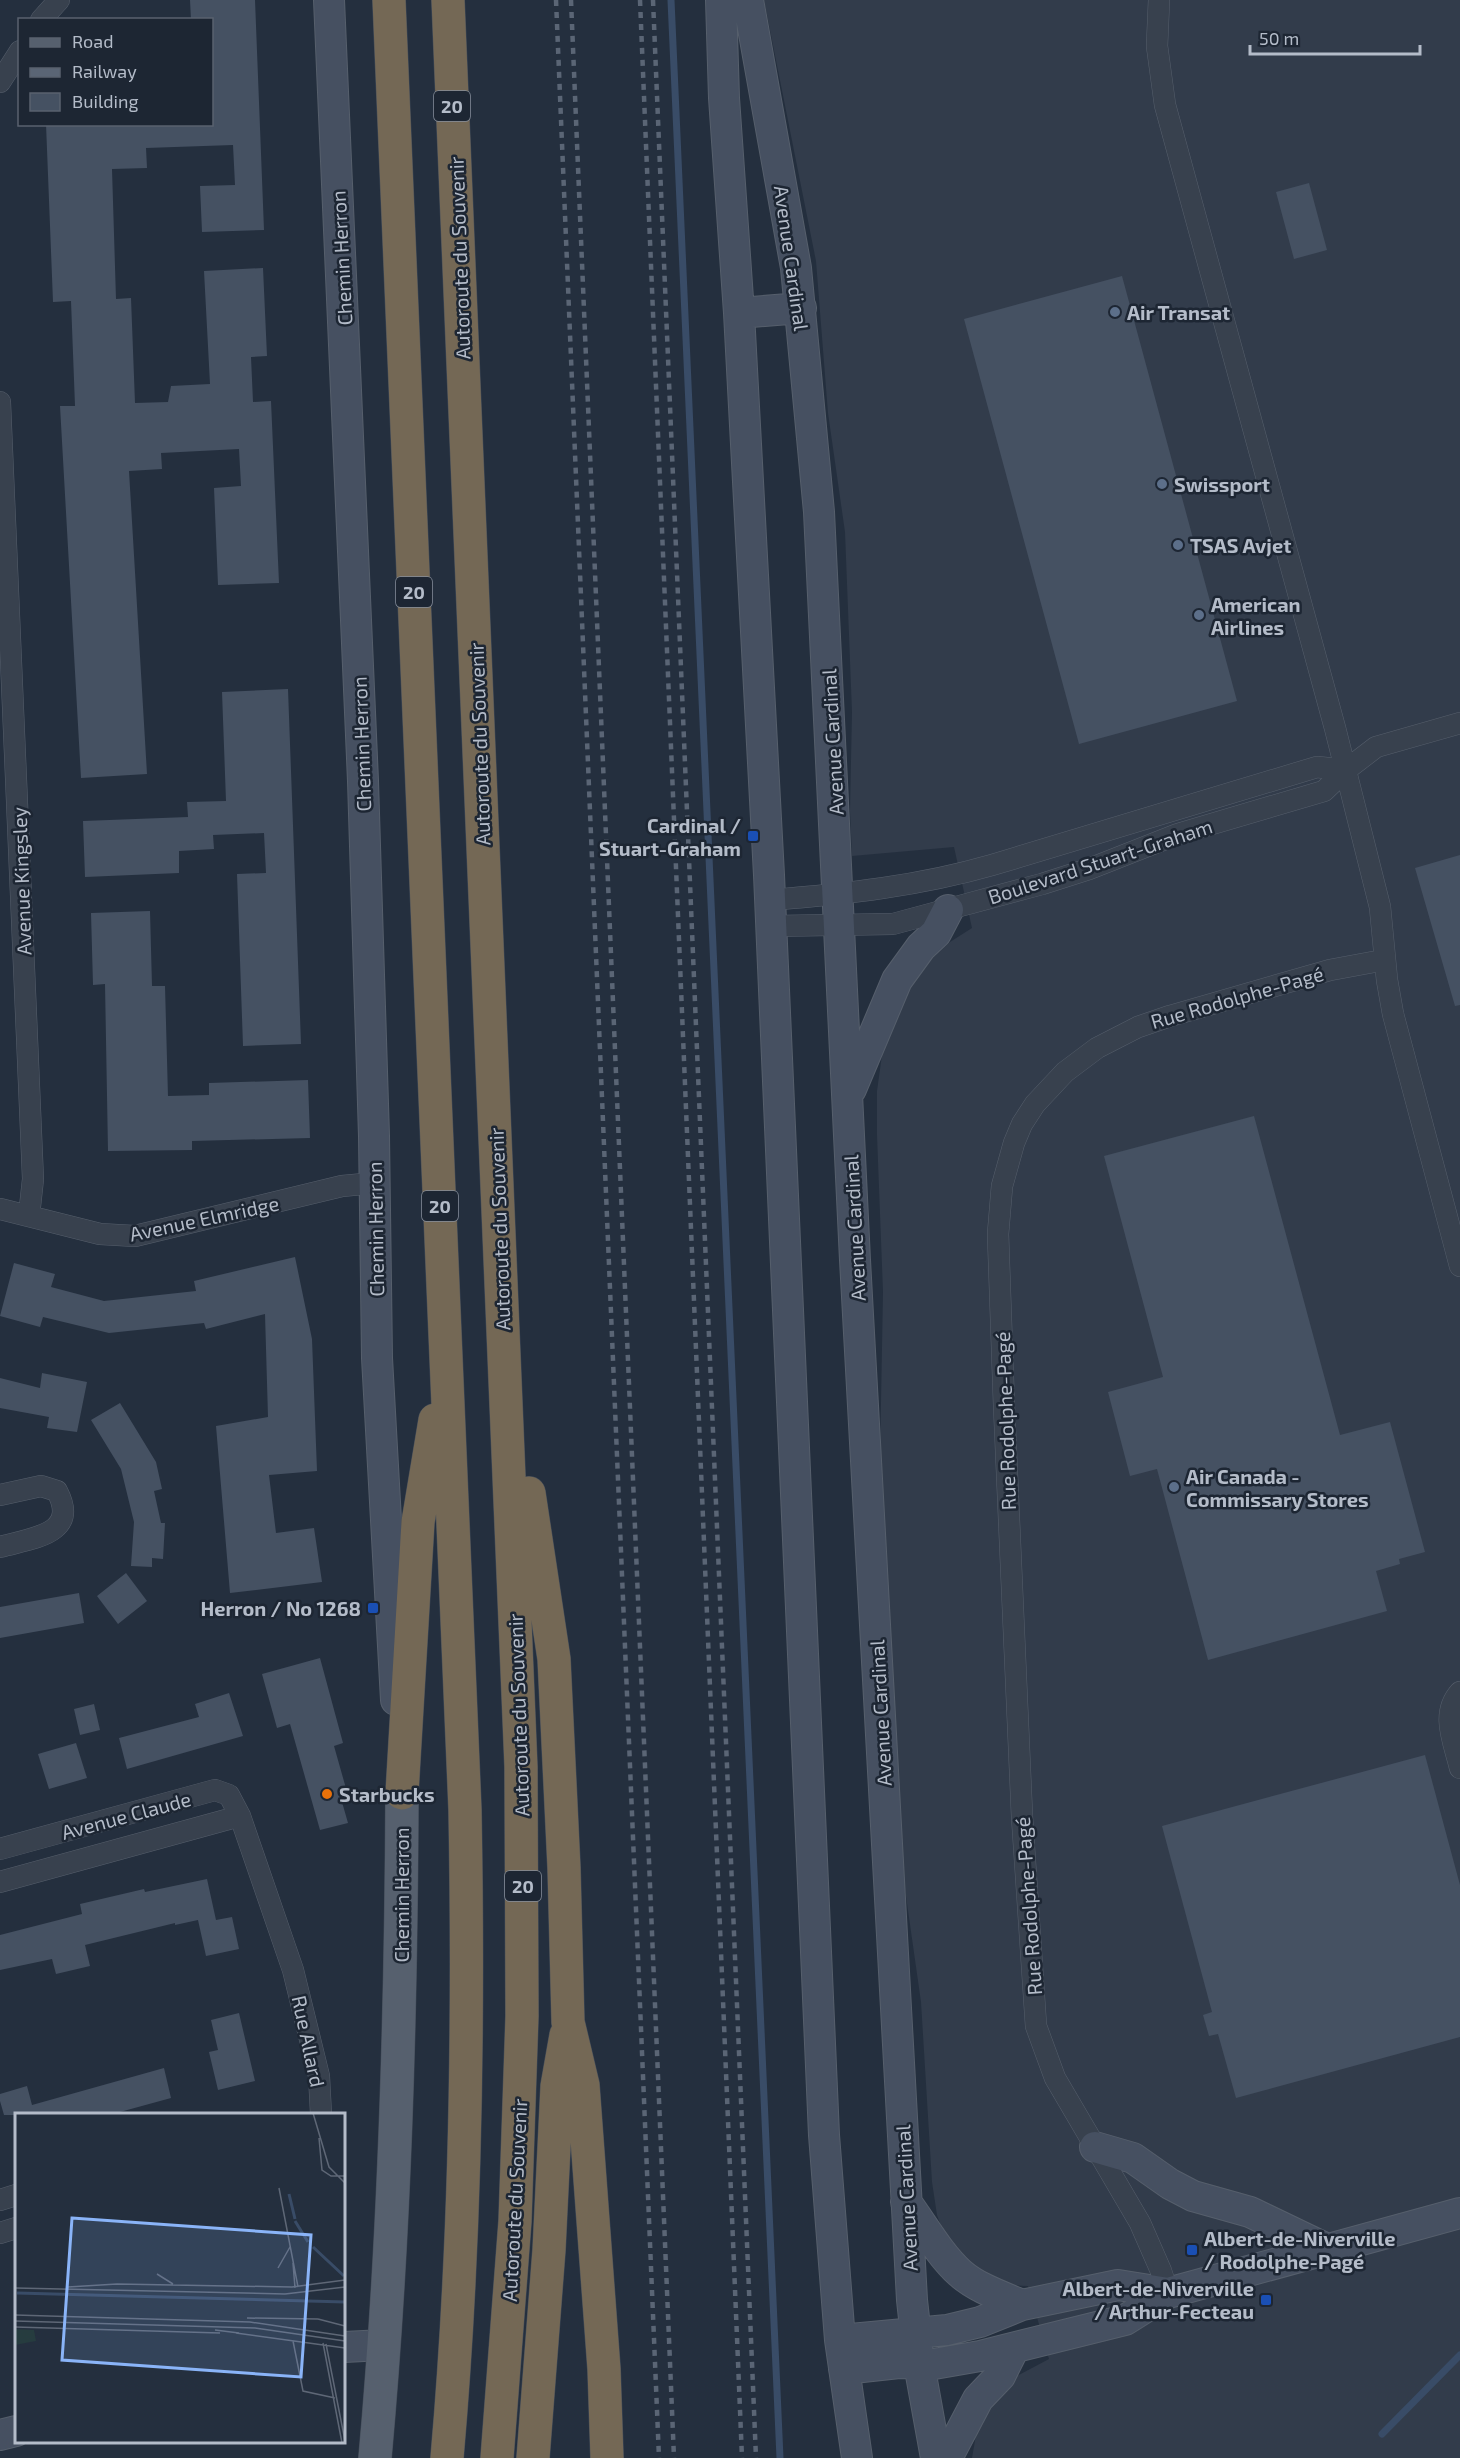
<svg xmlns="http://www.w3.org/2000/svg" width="1460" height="2458" font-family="'Exo 2',sans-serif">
<rect width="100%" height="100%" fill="#242f3e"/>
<!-- airport -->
<path fill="#323c4b" d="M764 0H1460V2458H972L977 2429 985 2409 1015 2377 1049 2359 1028 2286 1007 2285 984 2278 946 2240 937 2215 932 2182 921 2002 899 1847 880 1457 883 1292 877 1135V1091L882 1055 894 1016 908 988 927 963 950 942 972 928 954 847 852 856 850 811 852 712 845 532 828 413 816 261Z"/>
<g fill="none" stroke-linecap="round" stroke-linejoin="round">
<!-- stream -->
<path stroke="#394c67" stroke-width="7" d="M671 0 780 2458
M1382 2434 1460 2355"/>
</g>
<!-- building -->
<path fill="#455162" d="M190 0H255L264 230 202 232 200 186 235 185 233 145 146 148 147 168 112 169 116 299 131 298 135 403 168 402 171 386 210 384 204 271 263 268 267 356 251 357 253 402 271 401 279 583 218 585 214 488 241 486 239 449 161 453 162 469 129 471 147 774 81 778 60 406H75L71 301 53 302 46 124H212V20H191Z
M1309 183 1327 250 1294 259 1276 192Z
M1122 276 1237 701 1079 744 964 319Z
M288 689 301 1044 243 1046 237 874 266 873 264 833 213 835 214 849 179 851V873L85 877 83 821 188 817 187 802 226 801 222 692Z
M1460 855V1005L1455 1006 1415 868Z
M150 911 152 986H165L168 1096 209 1095V1083L308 1080 310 1138 192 1141V1150L108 1151 105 984 93 985 91 913Z
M1254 1116 1340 1435 1390 1422 1425 1552 1399 1559 1400 1564 1376 1571 1387 1611 1208 1660 1157 1469 1130 1476 1108 1392 1163 1377 1104 1156Z
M295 1257 312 1339 317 1471 269 1475 276 1533 314 1528 322 1582 230 1593 216 1426 268 1417 265 1314 206 1329 204 1323 109 1333 43 1317 40 1327 0 1316 14 1263 55 1274 51 1287 104 1301 196 1291 194 1281Z
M42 1373 87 1382 77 1432 47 1428 49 1417 0 1408V1378L40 1388Z
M120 1403 156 1462 162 1489 154 1491 161 1523H165L163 1559 152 1558V1567L131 1566 134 1522 121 1469 91 1420Z
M126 1573 147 1601 118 1624 97 1596Z
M79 1593 84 1623 0 1638V1607Z
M320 1658 343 1743 334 1746 349 1799 342 1802 348 1823 320 1830 290 1724 277 1728 262 1674Z
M229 1693 243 1736 127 1769 119 1738 199 1717 195 1704Z
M94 1704 100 1730 80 1735 74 1709Z
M76 1743 87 1778 49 1789 38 1754Z
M1425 1755 1460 1885V2037L1236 2098 1218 2034 1209 2036 1203 2015 1212 2012 1162 1826Z
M207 1879 216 1920 232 1917 239 1949 206 1956 198 1920 175 1925V1923L85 1945 90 1966 56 1974 52 1959 0 1970V1935L82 1914 80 1904 144 1889 145 1892Z
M239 2013 255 2081 218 2090 209 2052 218 2050 211 2020Z
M164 2068 171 2098 109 2115H4L0 2101V2094L27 2086 32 2105Z"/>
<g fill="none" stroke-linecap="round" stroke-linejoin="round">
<!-- street casing -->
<g stroke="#565f6c" stroke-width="22">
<path id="street" d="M1159 0 1157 46 1165 105 1335 728 1380 907 1387 980 1393 1014 1460 1266
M41 20 59 0
M0 82 20 51
M0 402 33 1179 29 1216
M770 900C846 894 919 886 992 865L1317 767 1346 770
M772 926 893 924 1042 884 1089 869 1178 834 1324 791 1346 770 1376 747 1460 723
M0 1209 100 1234 135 1236 342 1186 374 1183
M0 1495 41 1486 57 1491C80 1535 31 1538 0 1547
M1460 1692C1440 1714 1454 1742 1460 1768
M0 1849 215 1790 229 1795 240 1816 293 1970 319 2076 321 2114
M0 1882 240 1816
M0 2200 16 2195
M0 2233 16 2228
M1168 2293 1161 2271 1140 2223 1055 2078 1036 2026 1022 1816 1004 1405 998 1234 1002 1186 1014 1143 1022 1124 1035 1104 1065 1072 1097 1048 1138 1027 1170 1016 1330 970 1384 960"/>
</g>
<!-- secondary casing -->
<g stroke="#565f6c" stroke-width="32">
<path id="secondary" d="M329 0 363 781 374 1136 377 1358 396 1700
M721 0 724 98 739 313 769 875 824 2135 840 2340 857 2458
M748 0 796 268 819 512 855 1260 912 2300 919 2364 936 2458
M739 313 801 308
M851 1089 897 980 921 947 936 933 948 910
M1095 2147 1133 2158 1170 2184 1193 2196 1250 2212 1327 2249
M906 2202C923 2225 939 2254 960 2273 977 2288 1001 2296 1022 2305
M840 2340 947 2330 980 2322 1022 2305 1118 2285 1168 2293
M344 2347 384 2345
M844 2369 899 2363 934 2364 980 2356 1125 2320 1168 2293 1460 2213
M0 2435 16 2431
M947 2458 978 2399 1000 2376 1014 2348"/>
</g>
<!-- primary casing -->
<g stroke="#414a57" stroke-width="34">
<path id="primary" d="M375 2458C395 2237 401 2016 402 1793"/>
</g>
<!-- highway casing -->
<g stroke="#434c59" stroke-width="34">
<path id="highway" d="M389 0 465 1810C469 2026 466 2242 447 2458
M448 0 521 1767 522 2016 515 2221 497 2458
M529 1493 554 1659 564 1868 568 2022 583 2085 604 2369 607 2458
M402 1793 418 1522 435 1420
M533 2458 549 2250 557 2086 566 2035"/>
</g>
<!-- street -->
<use href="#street" stroke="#38414e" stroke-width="21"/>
<!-- secondary -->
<use href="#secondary" stroke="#465061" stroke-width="30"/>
<!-- primary -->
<use href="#primary" stroke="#56606e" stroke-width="33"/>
<!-- highway -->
<use href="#highway" stroke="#746855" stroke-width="33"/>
<!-- rail -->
<path stroke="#5a6575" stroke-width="4.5" stroke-dasharray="6 6" stroke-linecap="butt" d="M556 0 659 2458
M571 0 674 2458
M640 0 742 2458
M653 0 756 2458"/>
</g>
<!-- markers -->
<g fill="#5c6f8a" stroke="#1d2633" stroke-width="2">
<circle cx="1115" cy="312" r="6"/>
<circle cx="1162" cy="484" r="6"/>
<circle cx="1178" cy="545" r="6"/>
<circle cx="1199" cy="615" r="6"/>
<circle cx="1174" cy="1487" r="6"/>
</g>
<g fill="#1a4fb4" stroke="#1d2633" stroke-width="2">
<rect x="747" y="830" width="12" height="12" rx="3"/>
<rect x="367" y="1602" width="12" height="12" rx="3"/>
<rect x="1186" y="2244" width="12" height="12" rx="3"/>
<rect x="1260" y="2294" width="12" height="12" rx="3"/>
</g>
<circle fill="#e8710a" stroke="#1d2633" stroke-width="2" cx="327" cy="1794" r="6"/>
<g text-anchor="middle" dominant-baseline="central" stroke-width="5" stroke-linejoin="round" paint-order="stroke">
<!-- shield labels -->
<g fill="#1d2633" stroke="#878f9c" stroke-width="1.5">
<rect x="434" y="91" width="36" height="30" rx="4.5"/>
<rect x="396" y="577" width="36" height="30" rx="4.5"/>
<rect x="422" y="1191" width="36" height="30" rx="4.5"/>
<rect x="505" y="1871" width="36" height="30" rx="4.5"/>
</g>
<g font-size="18" font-weight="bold" fill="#b4bcc9">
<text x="452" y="106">20</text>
<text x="414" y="592">20</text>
<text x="440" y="1206">20</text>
<text x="523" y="1886">20</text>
</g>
<!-- street labels -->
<g font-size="20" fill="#b4bcc9" stroke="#1d2633">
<text transform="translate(341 258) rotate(-93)">Chemin Herron</text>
<text transform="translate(459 258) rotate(-92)">Autoroute du Souvenir</text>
<text transform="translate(792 258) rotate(82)">Avenue Cardinal</text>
<text transform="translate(832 742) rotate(-93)">Avenue Cardinal</text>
<text transform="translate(361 744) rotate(-92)">Chemin Herron</text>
<text transform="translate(479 744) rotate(-92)">Autoroute du Souvenir</text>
<text transform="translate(1100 861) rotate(-18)">Boulevard Stuart-Graham</text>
<text transform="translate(21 881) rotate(-92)">Avenue Kingsley</text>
<text transform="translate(1237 997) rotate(-16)">Rue Rodolphe-Pagé</text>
<text transform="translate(204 1218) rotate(-12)">Avenue Elmridge</text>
<text transform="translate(854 1228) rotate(-93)">Avenue Cardinal</text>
<text transform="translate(375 1229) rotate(-91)">Chemin Herron</text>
<text transform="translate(499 1229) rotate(-92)">Autoroute du Souvenir</text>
<text transform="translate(1005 1421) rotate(-92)">Rue Rodolphe-Pagé</text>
<text transform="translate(880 1713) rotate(-93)">Avenue Cardinal</text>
<text transform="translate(518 1715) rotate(-92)">Autoroute du Souvenir</text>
<text transform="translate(126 1815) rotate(-15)">Avenue Claude</text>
<text transform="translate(401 1895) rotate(-90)">Chemin Herron</text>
<text transform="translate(1028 1906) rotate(-94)">Rue Rodolphe-Pagé</text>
<text transform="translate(309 2041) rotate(78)">Rue Allard</text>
<text transform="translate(906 2198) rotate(-93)">Avenue Cardinal</text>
<text transform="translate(514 2200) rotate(-87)">Autoroute du Souvenir</text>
</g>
<!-- poi labels -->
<g font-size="20" font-weight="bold" fill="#b4bcc9" stroke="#1d2633" text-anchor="start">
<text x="1127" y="312">Air Transat</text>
<text x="1174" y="484">Swissport</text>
<text x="1190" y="545">TSAS Avjet</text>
<text x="1211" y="604">American<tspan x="1211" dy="23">Airlines</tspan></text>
<text x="741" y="825" text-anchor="end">Cardinal /<tspan x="741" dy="23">Stuart-Graham</tspan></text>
<text x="1186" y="1476">Air Canada -<tspan x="1186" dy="23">Commissary Stores</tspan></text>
<text x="361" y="1608" text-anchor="end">Herron / No 1268</text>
<text x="339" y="1794">Starbucks</text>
<text x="1204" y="2238">Albert-de-Niverville<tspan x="1204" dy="23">/ Rodolphe-Pagé</tspan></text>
<text x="1254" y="2288" text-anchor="end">Albert-de-Niverville<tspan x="1254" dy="23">/ Arthur-Fecteau</tspan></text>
</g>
</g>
<!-- overview -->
<g transform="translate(15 2113)">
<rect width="330" height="330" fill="#242f3e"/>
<path d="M0 216 19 217 21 228 0 232Z" fill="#263c3f"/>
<path fill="none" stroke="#394c67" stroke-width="3" d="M274 81 280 106M280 108 293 129M298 134 329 163M2 180 330 189"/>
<path fill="none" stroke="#5e6776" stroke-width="1.5" d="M298 0 314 54 330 70M304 25 307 57 316 63H330M264 75 283 174M278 150 280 175M263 155 275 134M142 161 158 171M53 174 102 171 277 174 330 167M0 175 270 181 330 174M0 202 235 209 330 223M232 205 303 206M303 206 330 213M0 208 240 215 330 228M0 214 205 220M200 217 224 220M221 220 330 235M278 228 288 278 320 285M308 230 327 330M311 231 330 328"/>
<path fill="#8ab4f8" fill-opacity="0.15" stroke="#8ab4f8" stroke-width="3" d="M57 105 296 122 286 264 47 247Z"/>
<rect width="330" height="330" fill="none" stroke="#b4bcc9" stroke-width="3"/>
</g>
<!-- legend -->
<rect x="18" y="18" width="195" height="108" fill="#1d2633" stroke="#59626f" stroke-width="1.5"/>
<rect x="30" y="38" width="30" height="9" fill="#56606e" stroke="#59626f" stroke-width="1.5"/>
<text x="72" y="48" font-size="18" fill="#b4bcc9">Road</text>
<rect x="30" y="68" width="30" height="9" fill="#5a6575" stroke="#59626f" stroke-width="1.5"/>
<text x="72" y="78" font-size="18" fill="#b4bcc9">Railway</text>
<rect x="30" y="93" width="30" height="18" fill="#455162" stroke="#59626f" stroke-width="1.5"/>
<text x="72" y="108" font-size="18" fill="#b4bcc9">Building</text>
<!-- scale -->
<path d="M1250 45v9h170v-9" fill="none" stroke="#b4bcc9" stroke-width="3"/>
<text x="1259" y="45" font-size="18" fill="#b4bcc9" stroke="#1d2633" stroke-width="4.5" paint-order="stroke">50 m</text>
</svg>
